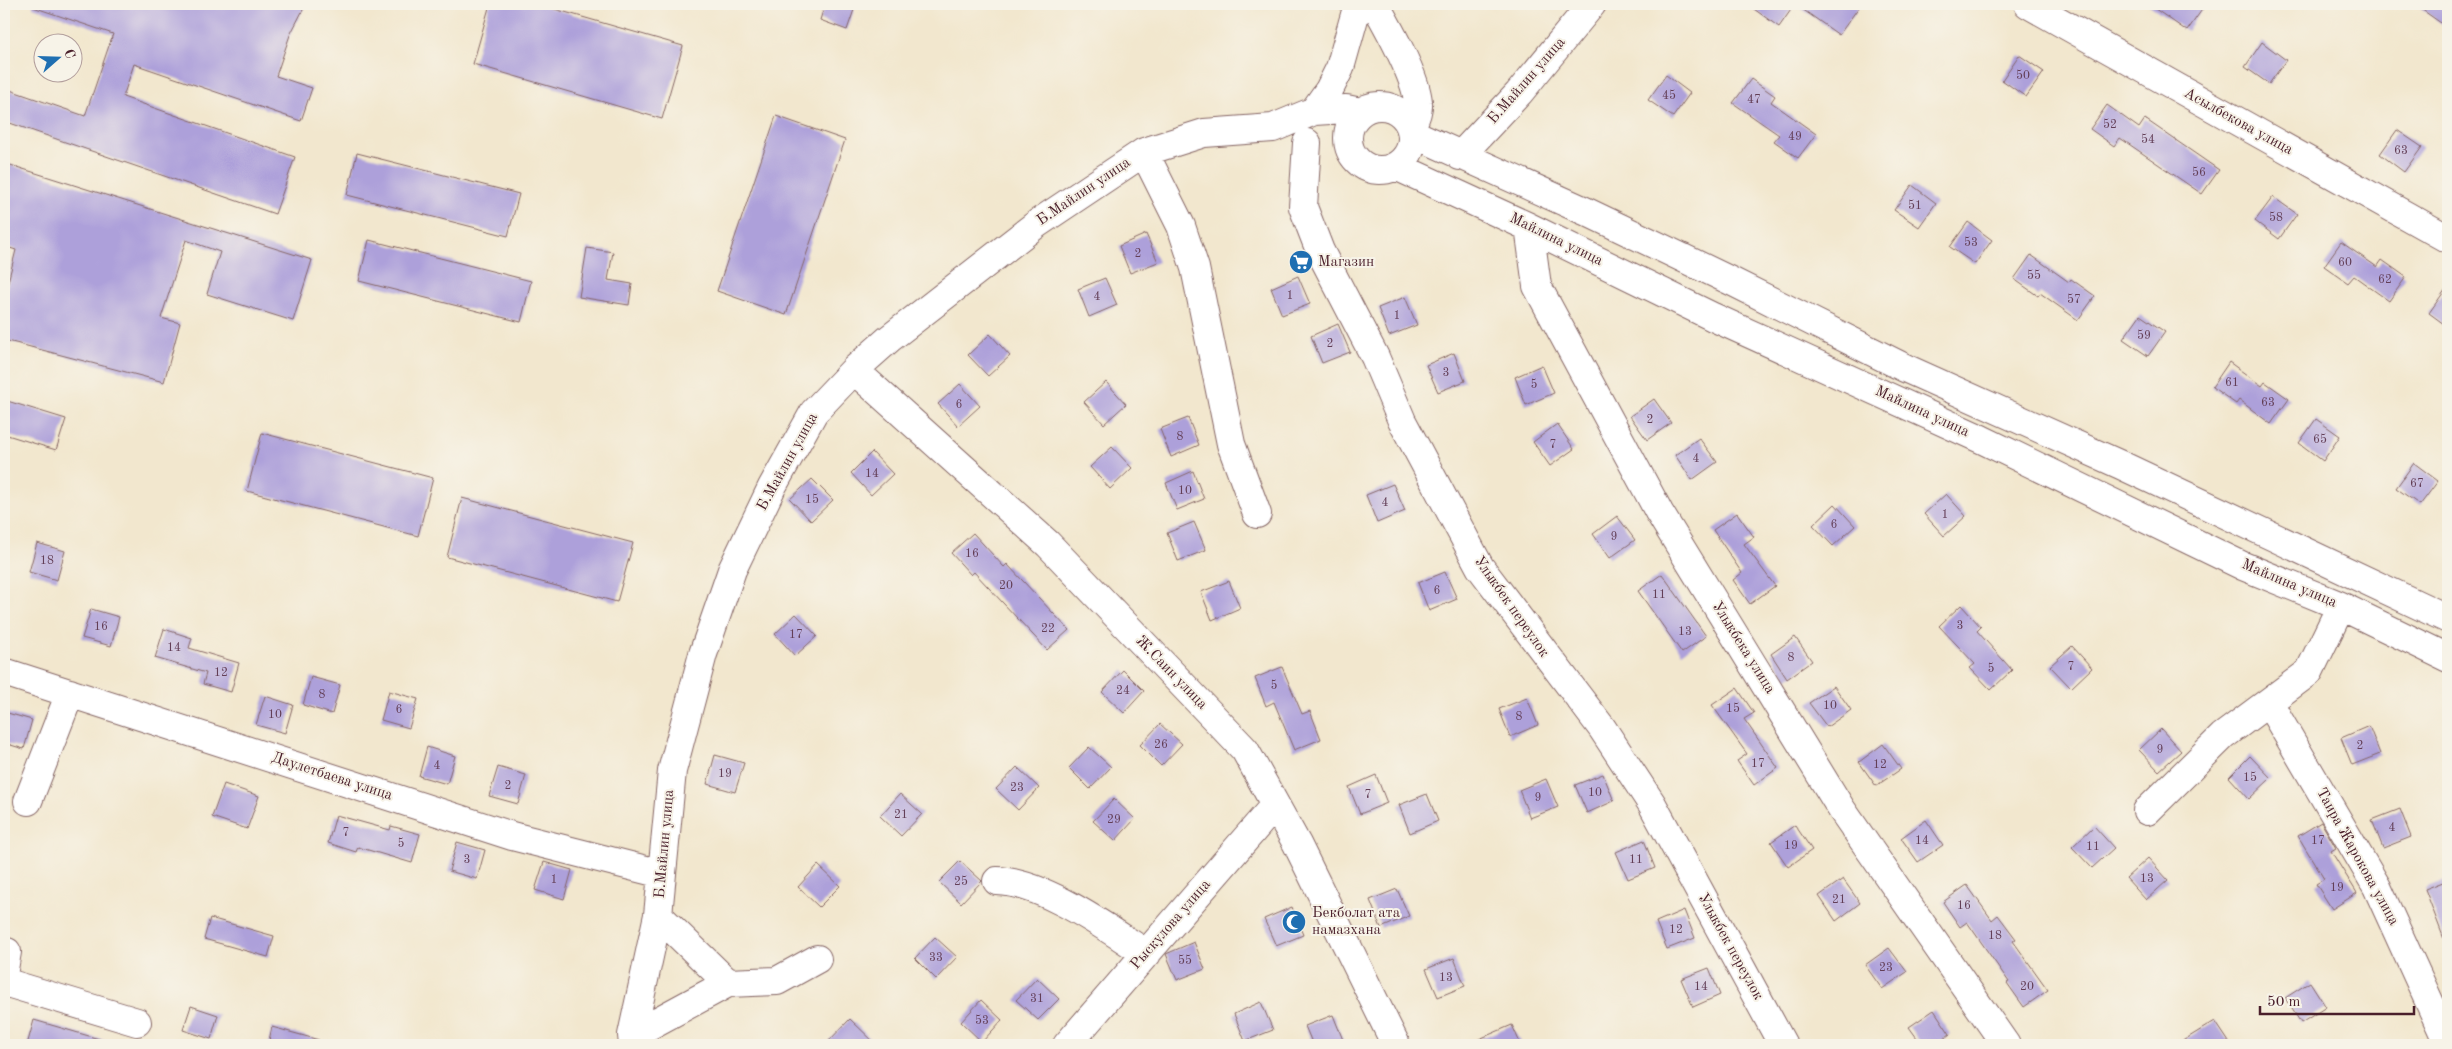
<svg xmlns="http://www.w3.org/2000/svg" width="2452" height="1049" font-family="'Old Standard TT',serif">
<rect width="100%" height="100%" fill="#f7f3e8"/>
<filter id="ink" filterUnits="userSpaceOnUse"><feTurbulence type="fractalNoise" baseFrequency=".02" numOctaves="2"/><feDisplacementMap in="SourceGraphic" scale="10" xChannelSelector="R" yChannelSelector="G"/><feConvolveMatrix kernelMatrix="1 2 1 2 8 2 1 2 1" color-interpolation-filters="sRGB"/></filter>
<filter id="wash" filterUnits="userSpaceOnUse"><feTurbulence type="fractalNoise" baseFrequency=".0096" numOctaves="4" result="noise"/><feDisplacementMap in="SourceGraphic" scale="20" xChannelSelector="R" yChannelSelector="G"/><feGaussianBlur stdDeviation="1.12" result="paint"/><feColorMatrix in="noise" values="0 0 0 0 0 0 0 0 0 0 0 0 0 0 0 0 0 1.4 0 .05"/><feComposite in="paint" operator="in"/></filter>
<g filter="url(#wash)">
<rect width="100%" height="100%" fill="#f2e7ce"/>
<g id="blocks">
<!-- building -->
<path fill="#ada0da" d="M33 4H306L290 35 276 76 312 88 301 121 134 64 123 97 295 157 275 214 4 121V88L85 116 113 34 33 7Z
M490 4H537L683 46 662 119 473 64Z
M825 4H856L847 30 820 20Z
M1747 4H1861L1839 35 1795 4 1779 27Z
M2148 4H2206L2187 31Z
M2414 4H2448V28Z
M2262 42 2286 60 2269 84 2245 67Z
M2019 55 2044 72 2026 97 2002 80Z
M1666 75 1690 93 1673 117 1648 100Z
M1751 79 1775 96 1771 102 1816 134 1798 158 1774 141 1779 135 1733 103Z
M2107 105 2139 128 2145 119 2219 170 2202 194 2120 138 2114 146 2090 129Z
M776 116 845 140 786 315 717 291Z
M2397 130 2422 147 2404 172 2380 154Z
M357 153 519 194 508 236 347 195Z
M4 163 312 260 293 321 207 294 220 252 186 240 161 318 180 323 164 382 4 340V298L16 250 4 246Z
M1912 185 1936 203 1919 227 1894 210Z
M2273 197 2297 214 2279 239 2255 221Z
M1968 222 1992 240 1975 264 1950 247Z
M1146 234 1158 262 1130 273 1119 246Z
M369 240 531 281 521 322 359 281Z
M2341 242 2377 267 2382 260 2406 277 2389 301 2354 276 2348 283 2324 266Z
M587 248 613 252 608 280 632 284 629 305 579 297Z
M2031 255 2069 282 2071 279 2095 296 2078 320 2040 293 2038 296 2014 279Z
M1298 276 1310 304 1282 315 1271 288Z
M1105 278 1117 305 1089 317 1078 289Z
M2448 286V327L2429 313Z
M1405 297 1417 325 1389 336 1378 308Z
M2140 315 2165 332 2148 356 2123 339Z
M1338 324 1350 352 1322 363 1311 336Z
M990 334 1010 356 988 376 968 355Z
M1454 353 1465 381 1438 392 1426 365Z
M2229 362 2262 386 2265 382 2289 399 2271 424 2239 400 2236 404 2212 387Z
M1542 365 1554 393 1526 405 1515 377Z
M1106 382 1126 404 1104 424 1084 402Z
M960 384 980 406 958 426 938 404Z
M1654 399 1671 423 1647 440 1630 416Z
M4 400 66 419 56 450 4 434Z
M1188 418 1199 445 1171 457 1160 429Z
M2316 419 2340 436 2323 461 2299 443Z
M1557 424 1574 449 1550 466 1533 442Z
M262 433 433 478 418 536 247 491Z
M1699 438 1717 462 1692 480 1675 455Z
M1112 447 1132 468 1110 489 1090 467Z
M872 452 893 474 871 495 851 473Z
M2414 463 2438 481 2420 505 2396 488Z
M1193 471 1204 499 1177 510 1166 483Z
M812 479 833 500 811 521 790 499Z
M1393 484 1405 511 1377 523 1366 495Z
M1946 494 1966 516 1944 536 1924 514Z
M462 498 633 543 617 602 447 557Z
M1835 504 1855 526 1833 546 1813 525Z
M1737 513 1754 537 1744 544 1775 586 1750 604 1733 580 1742 573 1713 530Z
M1617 516 1635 540 1610 558 1593 534Z
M1194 522 1206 550 1178 561 1167 533Z
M973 533 1004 567 1007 564 1069 630 1047 650 974 572 971 575 951 553Z
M37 543 65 551 57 580 29 572Z
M1445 572 1457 599 1429 611 1418 583Z
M1662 574 1706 636 1682 653 1638 591Z
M1229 581 1240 608 1212 620 1201 592Z
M1961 605 1981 627 1977 631 2012 670 1991 690 1970 668 1975 664 1939 626Z
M91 609 119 617 111 646 82 638Z
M796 614 817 636 795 656 775 634Z
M164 629 192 638 189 648 239 663 231 692 203 684 206 673 155 658Z
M1795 637 1812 661 1787 679 1771 654Z
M2072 646 2092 668 2071 688 2050 666Z
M1282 667 1302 714 1310 711 1321 739 1294 750 1274 702 1266 706 1255 678Z
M1123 670 1144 691 1124 713 1102 692Z
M311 677 340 685 332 714 303 705Z
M1834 686 1851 710 1827 727 1809 703Z
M1737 688 1754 713 1744 719 1778 768 1754 785 1737 761 1747 754 1712 705Z
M389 691 418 699 409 728 381 720Z
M265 696 293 705 285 733 256 725Z
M1527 698 1538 725 1510 737 1499 709Z
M4 712 32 720 24 749 4 743Z
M1160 724 1182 744 1161 766 1140 745Z
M2369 726 2380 754 2352 765 2341 738Z
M2161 729 2181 751 2159 771 2139 750Z
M1883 744 1901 769 1876 786 1859 762Z
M427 747 455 756 447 784 419 776Z
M1089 747 1111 767 1090 789 1069 768Z
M715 755 744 763 735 792 707 784Z
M2250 756 2271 778 2249 799 2229 777Z
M498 767 526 775 518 804 489 796Z
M1017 767 1039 788 1018 810 996 789Z
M1603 774 1614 801 1587 813 1575 785Z
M1376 775 1387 803 1360 814 1349 787Z
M1546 779 1558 807 1530 818 1519 790Z
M224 784 259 796 247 829 212 817Z
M900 794 922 814 901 836 880 816Z
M1427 794 1438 821 1410 833 1399 805Z
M1114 799 1135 819 1115 841 1093 821Z
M2400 809 2411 837 2383 848 2372 820Z
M336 815 390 830 391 826 420 834 412 863 358 847 356 852 328 843Z
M1926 820 1943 845 1918 862 1901 838Z
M2321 822 2336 848 2331 851 2357 893 2332 909 2316 884 2324 879 2298 836Z
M1795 825 1812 850 1788 867 1771 842Z
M2094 826 2114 848 2092 868 2072 847Z
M1644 840 1655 868 1628 879 1616 852Z
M457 842 485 850 477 879 449 871Z
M2148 858 2168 880 2146 900 2126 878Z
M960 861 982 881 961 903 939 882Z
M544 862 572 870 564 899 535 890Z
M818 865 840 886 819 907 798 887Z
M1843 879 1860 903 1836 921 1819 896Z
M2448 880V947H2447L2425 889Z
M1967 885 1992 920 1998 915 2016 939 2013 941 2048 990 2024 1007 2007 983 2009 982 1967 922 1960 927 1943 902Z
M1397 889 1409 916 1381 928 1370 900Z
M1292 907 1303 935 1276 946 1264 919Z
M1684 910 1695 938 1667 949 1656 922Z
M210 918 274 936 268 957 204 939Z
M935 937 957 957 936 979 915 958Z
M1194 942 1205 969 1177 980 1166 954Z
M1889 948 1907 972 1882 989 1865 965Z
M1454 958 1465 986 1438 997 1426 969Z
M1709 968 1720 995 1693 1007 1681 979Z
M1037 978 1059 999 1038 1020 1016 1000Z
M2310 982 2326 1007 2301 1023 2285 998Z
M981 1000 1002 1020 982 1042 961 1022Z
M1261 1002 1273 1030 1245 1041 1234 1014Z
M191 1006 218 1015 211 1039 183 1030Z
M1934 1010 1950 1034 1935 1045H1922L1909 1027Z
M1333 1015 1345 1045H1313L1305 1026Z
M850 1019 877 1045H825Z
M34 1020 106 1041V1045H27Z
M2215 1021 2231 1045H2176Z
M1512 1025 1521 1045H1465Z
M272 1027 319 1040 318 1045H268Z"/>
</g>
</g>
<g filter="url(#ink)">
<use href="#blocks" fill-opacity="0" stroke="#856564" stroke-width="1"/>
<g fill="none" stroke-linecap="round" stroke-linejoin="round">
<!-- minor casing -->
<g stroke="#856564" stroke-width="30">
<path id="minor" d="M1375 4C1388 27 1416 76 1418 102 1419 111 1414 120 1411 128
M2028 4 2448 239
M1348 138a32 32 0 1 1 64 0a32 32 0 1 1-64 0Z
M1314 111 1329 90 1340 68 1358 4
M1412 133 1585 211 1733 282 1905 368 2121 465 2448 619
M1307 143 1303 207 1320 251 1375 357 1402 421 1480 567 1602 728 1652 804 1783 1045
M1144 152 1181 226 1195 268 1231 444 1257 514
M1460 156 1519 93 1592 4
M1396 166 1529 227 1713 317 1981 439 2243 566 2341 606 2448 658
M1529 227 1537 286 1659 512 1842 810 2006 1045
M854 370 1048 544 1245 750 1297 844 1396 1045
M4 672 512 836 662 874
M2269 703 2377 887 2448 1043
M28 801 70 693
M2147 811 2223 736 2309 672 2341 606
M997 881C1044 882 1108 929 1147 954
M658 915 728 983
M4 969 7 952
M4 982 137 1022
M632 1035 728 983 777 981 817 959
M633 1045 632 1035 658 915 672 771 703 654 732 570 772 487 814 412 854 370 889 339 1038 223 1144 152 1204 133 1273 128 1314 111 1346 109 1361 112
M1067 1045 1275 805"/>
</g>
<!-- minor -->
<use href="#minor" stroke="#fff" stroke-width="28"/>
</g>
</g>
<!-- icons -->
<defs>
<g id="supermarket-disc" transform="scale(1.25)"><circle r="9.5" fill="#1f6fb2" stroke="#f7f3e8"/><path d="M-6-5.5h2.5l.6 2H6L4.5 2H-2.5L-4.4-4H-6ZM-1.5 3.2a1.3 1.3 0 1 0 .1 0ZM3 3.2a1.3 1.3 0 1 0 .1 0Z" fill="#fff"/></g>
<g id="mosque-disc" transform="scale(1.25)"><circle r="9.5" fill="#1f6fb2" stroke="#f7f3e8"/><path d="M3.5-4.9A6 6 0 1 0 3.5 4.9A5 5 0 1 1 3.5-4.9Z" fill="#fff"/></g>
</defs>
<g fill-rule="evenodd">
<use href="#supermarket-disc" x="1301" y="262"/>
<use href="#mosque-disc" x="1294" y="922"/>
</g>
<g text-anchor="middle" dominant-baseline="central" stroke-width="4" stroke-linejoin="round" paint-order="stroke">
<!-- number labels -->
<g font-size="12" fill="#633f57">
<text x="2023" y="76">50</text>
<text x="1669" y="96">45</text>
<text x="1754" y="100">47</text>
<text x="2110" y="125">52</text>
<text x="1795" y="137">49</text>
<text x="2148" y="140">54</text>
<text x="2401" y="151">63</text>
<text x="2199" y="173">56</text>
<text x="1915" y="206">51</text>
<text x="2276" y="218">58</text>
<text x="1971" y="243">53</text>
<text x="1138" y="254">2</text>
<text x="2345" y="263">60</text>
<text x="2034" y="276">55</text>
<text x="2385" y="280">62</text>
<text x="1290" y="296">1</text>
<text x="1097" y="297">4</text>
<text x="2074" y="300">57</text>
<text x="1397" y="316">1</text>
<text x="2144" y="336">59</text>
<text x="1330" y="344">2</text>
<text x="1446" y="373">3</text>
<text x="2232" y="383">61</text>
<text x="1534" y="385">5</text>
<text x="2268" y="403">63</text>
<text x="959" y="405">6</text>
<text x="1650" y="420">2</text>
<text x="1180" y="437">8</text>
<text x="2320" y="440">65</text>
<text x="1553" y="445">7</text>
<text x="1696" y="459">4</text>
<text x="872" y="474">14</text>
<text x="2417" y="484">67</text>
<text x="1185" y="491">10</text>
<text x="812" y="500">15</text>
<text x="1385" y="503">4</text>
<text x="1945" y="515">1</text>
<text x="1834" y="525">6</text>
<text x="1614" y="537">9</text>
<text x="972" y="554">16</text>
<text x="47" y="561">18</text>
<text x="1006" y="586">20</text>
<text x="1437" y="591">6</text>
<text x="1659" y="595">11</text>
<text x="1960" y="626">3</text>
<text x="101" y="627">16</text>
<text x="1048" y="629">22</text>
<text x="1685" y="632">13</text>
<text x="796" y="635">17</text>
<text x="174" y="648">14</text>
<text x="1791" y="658">8</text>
<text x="2071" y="667">7</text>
<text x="1991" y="669">5</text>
<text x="221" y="673">12</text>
<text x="1274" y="686">5</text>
<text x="1123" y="691">24</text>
<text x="322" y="695">8</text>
<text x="1830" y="706">10</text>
<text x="1733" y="709">15</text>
<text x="399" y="710">6</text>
<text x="275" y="715">10</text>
<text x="1519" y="717">8</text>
<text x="1161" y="745">26</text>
<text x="2360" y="746">2</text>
<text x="2160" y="750">9</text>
<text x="1758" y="764">17</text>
<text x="1880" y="765">12</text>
<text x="437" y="766">4</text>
<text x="725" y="774">19</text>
<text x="2250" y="778">15</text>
<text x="508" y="786">2</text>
<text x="1017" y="788">23</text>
<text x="1595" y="793">10</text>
<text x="1368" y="795">7</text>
<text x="1538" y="798">9</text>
<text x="901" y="815">21</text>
<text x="1114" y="820">29</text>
<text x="2392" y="828">4</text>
<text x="346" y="833">7</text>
<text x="1922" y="841">14</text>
<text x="2318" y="841">17</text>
<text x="401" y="844">5</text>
<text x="1791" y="846">19</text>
<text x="2093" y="847">11</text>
<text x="467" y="860">3</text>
<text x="1636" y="860">11</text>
<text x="2147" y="879">13</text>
<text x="554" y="880">1</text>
<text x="961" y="882">25</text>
<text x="2337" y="888">19</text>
<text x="1839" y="900">21</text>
<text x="1964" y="906">16</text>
<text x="1676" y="930">12</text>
<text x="1995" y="936">18</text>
<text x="936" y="958">33</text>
<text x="1185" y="961">55</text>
<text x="1886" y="968">23</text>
<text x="1446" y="978">13</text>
<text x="1701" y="987">14</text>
<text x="2027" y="987">20</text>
<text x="1037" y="999">31</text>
<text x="982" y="1021">53</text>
</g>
<!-- street labels -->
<g font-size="15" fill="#4a1f2b" stroke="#f7f3e8">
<text transform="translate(1527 81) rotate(-49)">Б.Майлин улица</text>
<text transform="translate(2238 122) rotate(29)">Асылбекова улица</text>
<text transform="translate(1084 192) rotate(-34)">Б.Майлин улица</text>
<text transform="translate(1556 240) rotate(26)">Майлина улица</text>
<text transform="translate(1922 412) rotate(25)">Майлина улица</text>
<text transform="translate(788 462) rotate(-61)">Б.Майлин улица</text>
<text transform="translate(2289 584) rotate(23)">Майлина улица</text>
<text transform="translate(1511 607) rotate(55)">Улыкбек переулок</text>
<text transform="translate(1743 648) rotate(58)">Улыкбека улица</text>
<text transform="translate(1171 673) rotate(46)">Ж.Саин улица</text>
<text transform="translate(332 777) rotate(18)">Даулетбаева улица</text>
<text transform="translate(665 844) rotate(-85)">Б.Майлин улица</text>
<text transform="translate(2357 857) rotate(61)">Таира Жарокова улица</text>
<text transform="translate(1171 925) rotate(-49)">Рыскулова улица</text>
<text transform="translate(1730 947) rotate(61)">Улыкбек переулок</text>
</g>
<!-- poi labels -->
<g font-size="15" fill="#4a1f2b" stroke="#f7f3e8" text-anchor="start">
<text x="1318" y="262">Магазин</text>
<text x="1312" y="913">Бекболат ата<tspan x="1312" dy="17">намазхана</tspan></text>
</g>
</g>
<!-- margin -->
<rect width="2452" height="1049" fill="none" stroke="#f7f3e8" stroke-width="20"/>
<!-- north arrow -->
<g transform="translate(58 58) rotate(70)"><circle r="24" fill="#f7f3e8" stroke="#b29e9c"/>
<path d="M0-4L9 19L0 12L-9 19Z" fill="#1f6fb2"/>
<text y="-8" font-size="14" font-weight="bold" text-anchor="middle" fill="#4a1f2b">С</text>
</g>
<!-- scale -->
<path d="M2260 1006v8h154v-8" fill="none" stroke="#4a1f2b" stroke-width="2.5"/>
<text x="2267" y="1006" font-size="15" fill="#4a1f2b" stroke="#f7f3e8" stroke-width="4" paint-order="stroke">50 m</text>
</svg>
